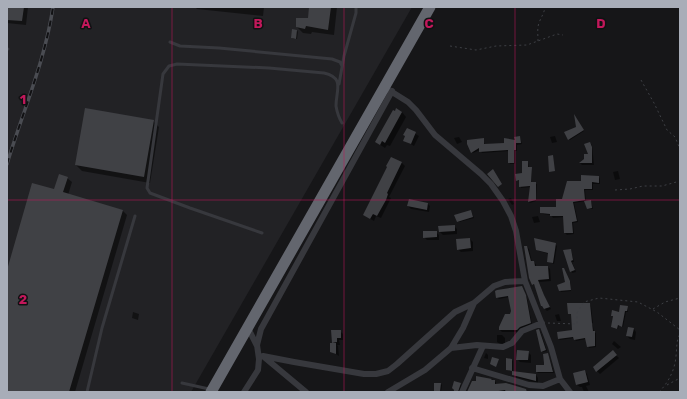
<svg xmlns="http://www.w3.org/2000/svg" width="687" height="399" font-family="Rubik,sans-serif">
<rect width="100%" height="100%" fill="#161618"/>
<!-- built -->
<path fill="#222225" d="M7 7H412L191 392H7Z"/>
<!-- shadow -->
<path fill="#0007" d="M7 7H28L26 25 7 23Z
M195 7H264L263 16 197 9Z
M310 7H337L334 35 312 32 311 34 303 33 297 27 309 19Z
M297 30 298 32 297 39H293L292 38Z
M402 112 406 117 390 146 387 145 385 148 376 142Z
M576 117 584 131 570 140 569 139 577 127Z
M153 121 159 127 150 183 82 171 76 165Z
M407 129 419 136 414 146 404 140Z
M555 136 557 142 552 143 550 137Z
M459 137 462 142 457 144 454 138Z
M520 137 522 144 517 145V151H515V164H510L509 162V151L482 153 480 150 473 153 472 152 483 140 485 145 505 144 516 141Z
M590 143 592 145 594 165H582L580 163 589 155Z
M391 158 402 163 405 166 389 197 391 198 381 218 376 216 374 221 364 215 388 167Z
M528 162 529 168 532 169 531 183 537 184 536 201 530 203 529 202 531 187 521 188 520 181 517 180 524 174Z
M618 171 620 179 615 180 613 172Z
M599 177 600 179V184H593V190H585L586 202 591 201 593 209H589L586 201 574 203 578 222 573 223 574 234 567 235 565 233 564 217 553 218 551 215 543 214 541 213 557 208 563 200 582 182Z
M67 178 72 182 68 195 123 211 127 215 75 392H7V273L55 191Z
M511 198 514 204 512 205 508 199Z
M427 203 430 206 429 212 411 209 408 206Z
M471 211 474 218 459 222 457 221Z
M538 216 540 222 534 223 532 217Z
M454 226 457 229V234L443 235 440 232Z
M436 232 439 235V240H427L424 237Z
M470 239 473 242V251L461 252 458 249Z
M555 244 557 246 554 264 548 261 549 254 539 251 537 249Z
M527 247 529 249 532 262 536 264V267H548L550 269 551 281 539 282 545 298 551 309 547 311 542 306 535 286 533 284Z
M571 250 574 262H572L576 272 572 273 564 251Z
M564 269 571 283V291L561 292 558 285 566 282Z
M522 287 527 298 532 325 519 332H502L500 330 512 315 509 297 499 299 497 297Z
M590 304 591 306 593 323 590 322 593 326 594 332 596 333V347L589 348 586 339 576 341 574 338 560 340 558 338 573 331 572 315 569 313Z
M627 307 628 312H626L623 327 619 325 618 329 614 328 612 327 613 316 612 315 620 313Z
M133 312 139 314 138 320 132 318Z
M559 314 561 321H557L555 315Z
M634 329 636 332 635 340 630 339 627 336Z
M539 330 540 331 547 351 543 352 541 351Z
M340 331 343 334V340H339L340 345H337L338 346 339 356 331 351 334 344 333 342Z
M497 335H502L505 338V345L500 344 497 342Z
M614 341 621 347 618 349 612 344Z
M528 352 531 355V363L520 362 517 359Z
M613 352 619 358 600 374 594 368Z
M486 353 488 355V359L484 358Z
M548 354 554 373H538L537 372 544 366Z
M512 360 513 361V371H508L507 370Z
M585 371 587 374 590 385 586 386 589 392H584L582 387H580L577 385 574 374Z
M513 375H536L538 378V383L515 377Z
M491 379 496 382V385L526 390 528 392H472Z
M454 383 461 385 460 392H453Z
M441 384 442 385 441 392H434Z"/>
<!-- building -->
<path fill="#404145" d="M7 7H24L22 21 7 20Z
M309 7H331L328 30 306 26 305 29 296 27V18H308Z
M292 29 297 30 296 39 291 38Z
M85 108 154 120 144 177 75 165Z
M396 108 402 112 385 143 382 141 380 145 375 142 393 110 395 111Z
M574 114 584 130 568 140 564 132 576 127Z
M407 128 416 132 411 144 403 141 405 136 403 135Z
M520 136 521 143H516V150H514V163H508V150L479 152V148L471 153 467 144V140L484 138V144L504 143V138L515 140 514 137Z
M590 142 592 147V163H579L584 159V154H588L584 144Z
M553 155 555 171 549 172 548 156Z
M391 157 402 162 387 193 388 194 386 200 377 216 373 214 370 219 363 215 387 167 386 166Z
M522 161H528V167H532L531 182H536V200L528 202 530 186 519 187V180L516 181 515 174 522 173Z
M493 169 502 184 498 187 487 174Z
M59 174 68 177 63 192 123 210 69 392H7V270L32 183 54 189Z
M581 175 599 176V183L592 182V189H584L585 200 573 202 577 221 572 222 573 233H564L563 216H550V214L540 213V207H556V199H562L567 181H581Z
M409 199 428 203 427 210 407 206Z
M591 200 592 208 587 209 584 201Z
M471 210 473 217 457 222 454 215Z
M455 225V231L439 232 438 226Z
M423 231H437V237L423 238Z
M470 238 471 248 457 250 456 239Z
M534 238 556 243 553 263 547 262 548 253 536 250Z
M524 246H527L531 261H534L535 266H548L549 279 538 280 544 295 550 307 544 309 542 306H541L534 284 532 285 529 278Z
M571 249 573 260 571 261 575 270 570 272 563 250Z
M562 268H564L570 281 571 290 559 291 557 285 565 282Z
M522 286 526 295 531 323 520 327 517 330H499V327L505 314H510L511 311 508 296 496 298 495 291 497 290Z
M567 303H590L592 323 590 322 592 323 593 331H595V346L587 347 585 338 574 340 573 337 558 339 557 332 572 330 571 314H568Z
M620 305 628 306 627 311H625L622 327 618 325 617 329 611 327 613 316H611L612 310 619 312Z
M628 327 634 328 632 337 626 336Z
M539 329 546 350 541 352 536 330Z
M331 330H341V338H337V342L332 343Z
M330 343H336V354L330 352Z
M517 350 529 351 528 360H516Z
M613 350 617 355 596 372 593 367Z
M548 353 553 372H536V365H544V363L543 354Z
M492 357 499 359 496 367 490 364Z
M506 358 512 359V371L506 370Z
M585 370 588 382 576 385 573 373Z
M512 371 536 374V381L512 375Z
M476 376 492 379 491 380H495V384L506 383 526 389 527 392H506L505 390 492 392H467L472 381H476Z
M454 381 461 383 458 392H453L454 390 452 388Z
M434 383H441L440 392H434Z"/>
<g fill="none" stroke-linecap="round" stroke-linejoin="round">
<!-- path -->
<path stroke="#3d3f44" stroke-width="1" stroke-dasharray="2 3" stroke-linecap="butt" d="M538 41C538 35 537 28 539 23 541 17 544 14 545 7
M450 46 476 50 496 46 527 45 557 34 563 35
M641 80 654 103 667 130 675 137 680 149
M615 190 630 189 643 186H662L680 181
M653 309 665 302 680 298
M548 323 577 324V313L584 302 599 298 638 302 657 312 680 330
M667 385 680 378
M659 392C668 383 675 370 676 356 677 348 676 341 680 334"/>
<!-- lane -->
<path stroke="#37383d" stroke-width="3" d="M170 42 180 46 219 48 332 59 340 62 342 66
M7 49H8
M339 84 344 56 356 13V7
M262 233 190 208 150 193 147 188 163 74 169 66 177 64 269 68 324 73C345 78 336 90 336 106 337 112 339 118 342 123
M182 383 209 389
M87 392 102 328 135 216"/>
<!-- street -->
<path stroke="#37383d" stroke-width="6" d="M384 87 408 102 416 110 435 135 481 174 491 184 503 201 511 216 516 231 525 281 551 347 560 379 570 392
M248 328 257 346
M451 348 477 345 503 347 512 343 522 331 542 323
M263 356 294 362 364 374H376L388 371 397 364 455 312 474 303
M264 357 306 392
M472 368 529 385 543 386 560 379
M244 392 258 370 259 359 257 345 261 329 392 91
M388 392 425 370 451 348 463 328 474 303 494 286 505 282 525 281
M462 392 483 346"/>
<!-- highway -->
<path stroke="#63666e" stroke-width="11" d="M211 392 430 7"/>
<!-- rail casing -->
<g stroke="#4a4c52" stroke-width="3.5">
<path id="rail" d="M7 164C23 111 45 61 53 7"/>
</g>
<!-- rail -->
<use href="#rail" stroke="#111113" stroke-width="2" stroke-dasharray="6" stroke-linecap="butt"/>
</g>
<!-- grid -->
<path fill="none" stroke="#c2185b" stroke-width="1" stroke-opacity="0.55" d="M172 7V392M344 7V392M515 7V392M7 200H680"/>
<g font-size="13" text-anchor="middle" font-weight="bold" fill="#c2185b" stroke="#111113" stroke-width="3" stroke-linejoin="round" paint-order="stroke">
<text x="86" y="28">A</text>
<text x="258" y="28">B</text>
<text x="429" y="28">C</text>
<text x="601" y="28">D</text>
<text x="23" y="104">1</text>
<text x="23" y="304">2</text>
</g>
<!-- border -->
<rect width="687" height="399" fill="none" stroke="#a8adb8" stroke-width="16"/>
</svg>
